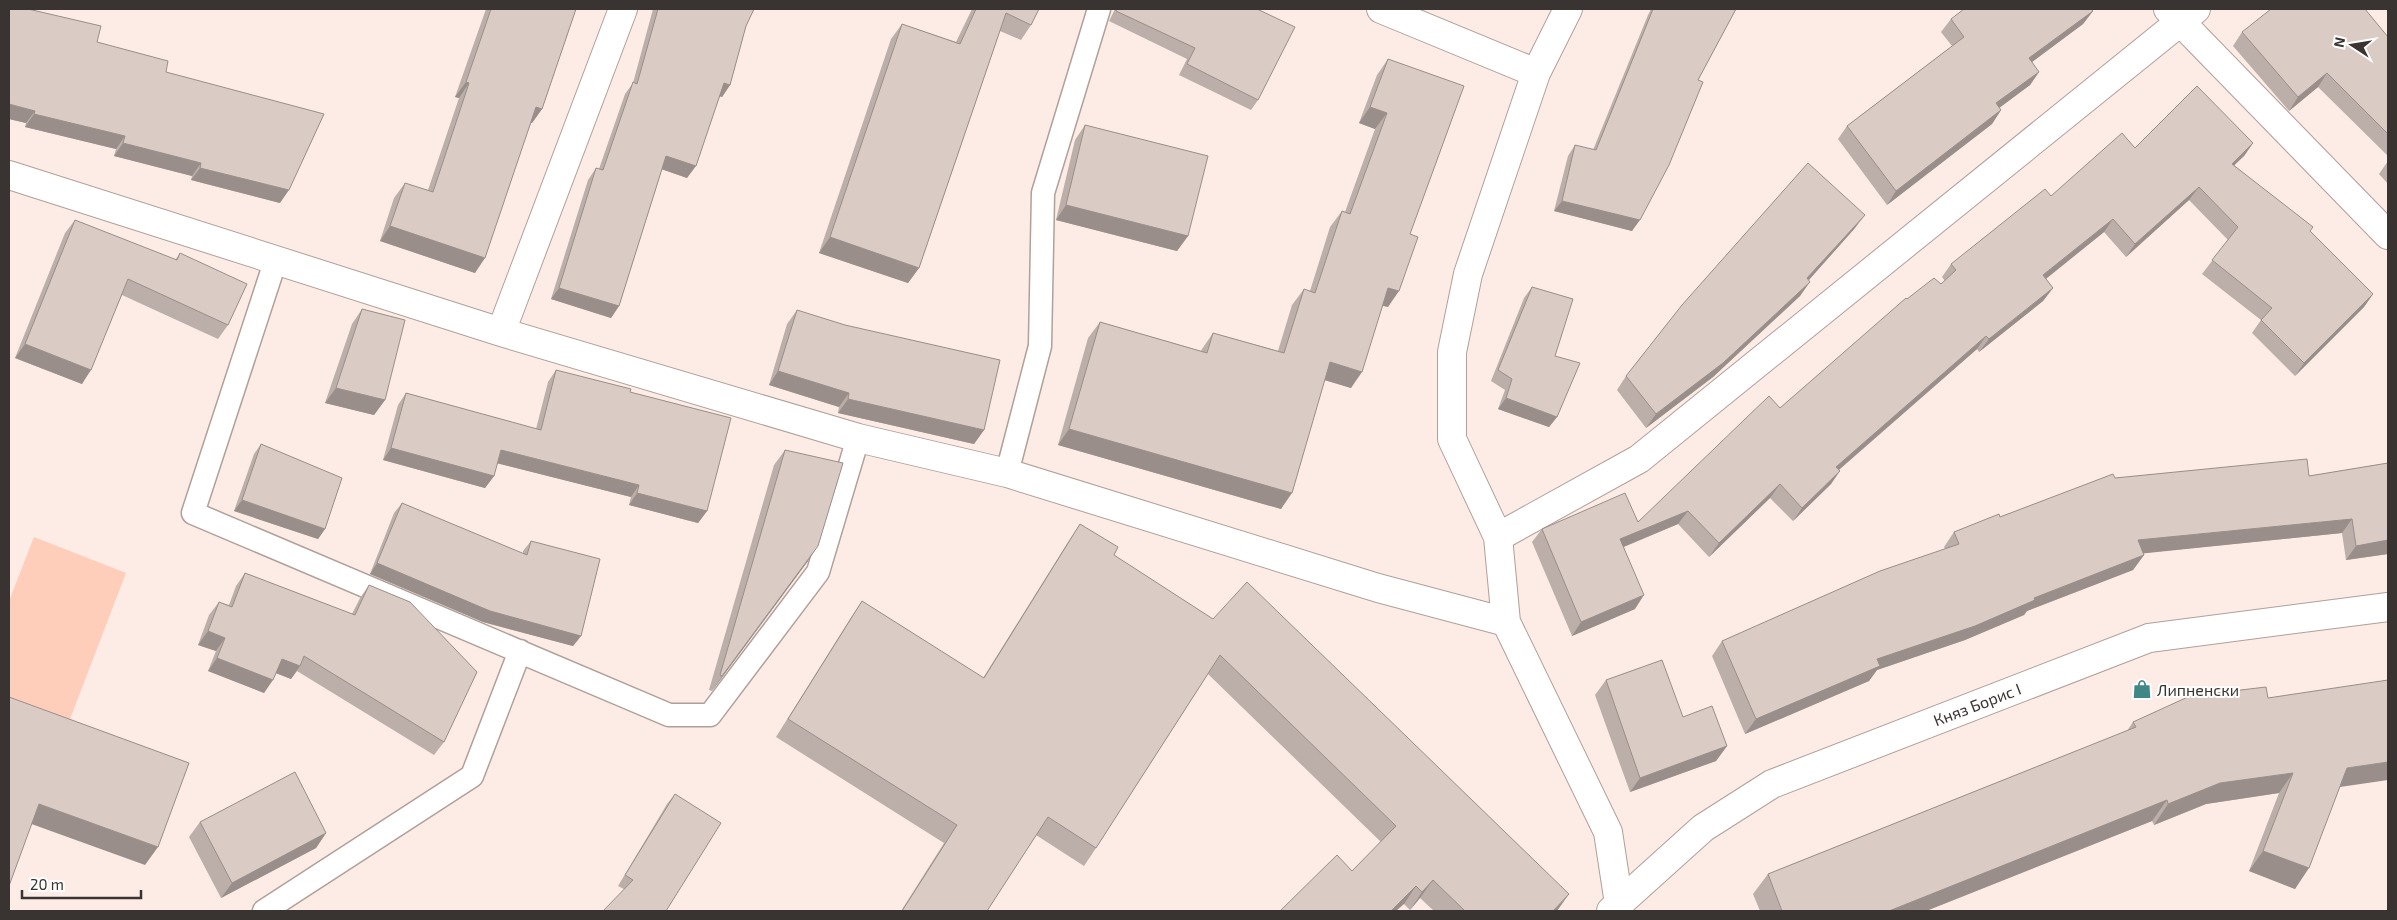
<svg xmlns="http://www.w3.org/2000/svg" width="2397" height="920" font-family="'Exo 2',sans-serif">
<rect width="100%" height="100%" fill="#fcece5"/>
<!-- green -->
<path fill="#fecebb" d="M34 537 126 573 67 727 9 705V601Z"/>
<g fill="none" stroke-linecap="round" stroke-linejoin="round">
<!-- lane casing -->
<g stroke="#b0a09a" stroke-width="25">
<path id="lane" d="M276 259 193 513 669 715H710L818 572 858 438
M1007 473 1040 346 1043 193 1099 9
M264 911 472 776 520 651"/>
</g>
<!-- street casing -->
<g stroke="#b0a09a" stroke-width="30">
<path id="street" d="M1381 9 1536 73
M1568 9 1536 73 1468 274 1452 352V439L1498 537 1506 622 1608 832 1619 904
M2168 9 2388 235
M9 175 501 332 858 438 1007 473 1378 588 1506 622
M501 332 623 9
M1498 537 1639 459 2196 9
M1611 911 1703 828 1772 784 2149 638 2388 607"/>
</g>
<!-- lane -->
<use href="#lane" stroke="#fff" stroke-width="22"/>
<!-- street -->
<use href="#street" stroke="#fff" stroke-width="28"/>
</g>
<!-- wall -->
<path fill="#bcafa9" d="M486 9H576L542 109 532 123H531L475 273 380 241 394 198 405 183 428 190 459 98 455 97Z
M653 9H754L746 26 730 85 722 97 720 96 687 178 662 169 619 306 611 318 551 299 588 180 596 168 599 169 625 94 633 83Z
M972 9H1039L1031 25 1021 40 1000 31 919 268 908 283 819 253 891 39 902 24 956 42Z
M1115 9H1257L1258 100 1251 110 1179 75 1187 59 1109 21Z
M1651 9H1736L1698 80 1632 231 1554 211 1568 156 1575 145 1593 150 1648 15Z
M2093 11 2083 24 2032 62 2039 72 2030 85 1999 108 2001 110 1992 124 1887 205 1838 139 1847 126 1952 46 1941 32 1951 19Z
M2242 32 2388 37V156L2318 87 2289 111 2233 46Z
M97 42 166 72 280 203 191 180 192 176 114 156 116 149 25 127 26 123 9 119Z
M1388 59 1410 234 1388 307 1383 306 1351 388 1324 380 1281 509 1058 445 1088 338 1100 322 1201 351 1202 349 1213 333 1278 351 1292 305 1304 289 1310 291 1330 227 1342 211 1345 212 1375 129 1359 123 1377 75Z
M1085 125 1188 236 1177 251 1056 220 1075 140Z
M2253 143 2244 156 2234 165 2310 231 2373 294 2364 307 2295 376 2252 333 2261 320 2202 274 2228 240 2189 200 2126 257 2104 232 2046 279 2053 288 2043 301 1979 352 1977 349 1839 470 1831 484 1793 521 1770 498 1709 557 1678 524 1624 547 1635 609 1572 636 1532 542 1542 529 1638 522 1780 408 1907 299 1941 284 1945 281 1942 277 1951 264 2051 196 2135 148Z
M2388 161V184L2379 174Z
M75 220 175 260 180 253 228 325 218 339 122 295 82 384 15 358 65 233Z
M1855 228 1809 280 1800 296 1713 377 1646 428 1617 390 1626 376Z
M1532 287 1555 356 1557 417 1549 427 1498 409 1505 390 1491 381 1524 298Z
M362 309 385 400 374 415 325 403 352 324Z
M797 310 984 430 974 444 838 413 839 407 769 385 787 324Z
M556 370 630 392 707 511 698 523 629 505 631 497 497 463 494 476 485 488 383 460 398 405 406 393 536 429 548 382Z
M261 444 325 529 318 539 234 511 254 454Z
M785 450 808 561 712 691 709 690 774 465Z
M2388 463V554L2346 560 2342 533 2143 553 2144 555 2133 570 2027 611 2024 615 1965 640 1877 670 1869 681 1745 734 1712 656 1722 641 1945 549 1944 547 1954 532 2115 478 2309 476Z
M402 503 523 554V551L531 541 581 636 573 646 483 622 370 574 394 513Z
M1080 524 1114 555 1557 911H1434L1420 898 1410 910 1404 904 1352 871 1381 842 1208 674 1096 848 1084 866 1036 835 987 911H901L944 843 776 737 850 619 862 601 983 678 1068 542Z
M245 573 352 614 360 598 369 585 444 742 434 755 297 671 291 679 276 673 264 693 208 671 216 651 198 645 209 615 219 602 229 605 236 586Z
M1606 680 1683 717 1727 746 1716 761 1630 792 1595 695Z
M2268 698 2340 787 2295 889 2249 871 2279 793 2206 804 2154 825 2152 821 1926 911H1760L1753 894 1768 874 2127 731 2133 722Z
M675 794 666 911 618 886 667 804Z
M200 822 326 833 316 848 221 898 189 837Z"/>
<!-- shaded-wall -->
<path fill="#998e8a" d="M2093 11 2083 24 2020 71 2029 58Z
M2039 72 2030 85 1987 117 1996 103Z
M2327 73 2318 87 2289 111 2298 97Z
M466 82 469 83 459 98 455 97Z
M724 83 730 85 722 97 716 95Z
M9 104 35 111 26 123 9 119Z
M536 107 542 109 532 123 526 121Z
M1370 107 1387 113 1375 129 1359 123Z
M2001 110 1992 124 1887 205 1896 191Z
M34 114 125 136 116 149 25 127Z
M123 143 201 163 192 176 114 156Z
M2253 143 2244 156 2222 177 2232 164Z
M666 156 696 166 687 178 658 168Z
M200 168 289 190 280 203 191 180Z
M2199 187 2189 200 2126 257 2135 244Z
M1562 201 1640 220 1632 231 1554 211Z
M1066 205 1188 236 1177 251 1056 220Z
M1865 215 1855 228 1798 292 1807 278Z
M2113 219 2104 232 2033 289 2043 275Z
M390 226 485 258 475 273 380 241Z
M830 237 919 268 908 283 819 253Z
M1810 282 1800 296 1713 377 1646 428 1656 414Z
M559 288 619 306 611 318 551 299Z
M1388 288 1399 291 1388 307 1377 304Z
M2053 288 2043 301 1979 352 1989 339Z
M2373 294 2364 307 2295 376 2304 363Z
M1986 336 1977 349 1827 480 1836 467Z
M25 344 91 370 82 384 15 358Z
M1330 362 1362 372 1351 388 1318 378Z
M778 371 849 393 839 407 769 385Z
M336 388 385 400 374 415 325 403Z
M1506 398 1557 417 1549 427 1498 409Z
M848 399 984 430 974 444 838 413Z
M1069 429 1292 493 1281 509 1058 445Z
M391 448 494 476 485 488 383 460Z
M501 450 639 485 631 497 492 462Z
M1840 471 1831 484 1793 521 1802 508Z
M1780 484 1770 498 1709 557 1719 543Z
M637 493 707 511 698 523 629 505Z
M242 500 325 529 318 539 234 511Z
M1688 511 1678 524 1611 552 1620 539Z
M2352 519 2342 533 2128 555 2138 540Z
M2388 540V554L2346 560 2356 546Z
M818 546 808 561 712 691 722 676Z
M2144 555 2133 570 2027 611 2024 615 1965 640 1877 670 1869 681 1745 734 1756 719 1877 659Z
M377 563 581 636 573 646 483 622 370 574Z
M1644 595 1635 609 1572 636 1581 622Z
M208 631 225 638 216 651 198 645Z
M217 658 273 680 264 693 208 671Z
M282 659 300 666 291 679 273 672Z
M1727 746 1716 761 1630 792 1640 778Z
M2388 762V780L2333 788 2347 768Z
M2293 773 2279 793 2206 804 2154 825 2168 804 2220 783Z
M2167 800 2152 821 1926 911H1889Z
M39 804 158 847 145 865 26 822Z
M326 833 316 848 221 898 232 883Z
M2263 851 2309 868 2295 889 2249 871Z
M1433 880 1420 898 1410 910 1422 892Z
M1416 886 1404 904 1396 911H1391Z
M1569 894 1557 911H1553Z"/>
<!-- building -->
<path fill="#dbcbc5" stroke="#998e8a" d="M9 9H28L101 26 97 42 168 61 166 72 324 114 289 190 200 168 201 163 123 143 125 136 34 114 35 111 9 104Z
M491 9H576L542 109 536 107 485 258 390 226 405 183 433 192 469 83 466 82Z
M658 9H754L746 26 730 85 724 83 696 166 666 156 619 306 559 288 596 168 603 170 633 82 637 84Z
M976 9H1039L1031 25 1006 13 919 268 830 237 902 24 960 44Z
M1117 9H1257L1295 27 1258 100 1187 64 1195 48 1116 11Z
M1653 9H1736L1698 80 1703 82 1669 165 1640 220 1562 201 1575 145 1596 150Z
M1964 9H2091L2093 11 2029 58 2039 72 1996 103 2001 110 1896 191 1847 126 1964 37 1951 19Z
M2271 9H2365L2388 37V134L2327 73 2298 97 2242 32Z
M1388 59 1464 86 1410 234 1418 237 1399 291 1388 288 1362 372 1330 362 1292 493 1069 429 1100 322 1207 353 1213 333 1284 353 1304 289 1315 293 1342 211 1350 214 1387 113 1370 107Z
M2197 86 2253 143 2232 164 2313 227 2310 231 2373 294 2304 363 2261 320 2272 308 2212 260 2238 227 2199 187 2135 244 2113 219 2043 275 2053 288 1989 339 1986 336 1836 467 1840 471 1802 508 1780 484 1719 543 1688 511 1620 539 1644 595 1581 622 1542 529 1625 493 1638 522 1769 396 1780 408 1906 298 1907 299 1934 278 1941 284 1956 270 1951 264 2045 189 2051 196 2122 133 2135 148Z
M1085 125 1208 156 1188 236 1066 205Z
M1808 163 1865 215 1807 278 1810 282 1723 363 1656 414 1626 376 1682 305Z
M75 220 177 260 180 253 247 284 228 325 128 279 91 370 25 344Z
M1532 287 1573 299 1555 356 1580 363 1557 417 1506 398 1512 379 1498 370Z
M362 309 405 320 385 400 336 388Z
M797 310 845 325 1000 360 984 430 848 399 849 393 778 371Z
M556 370 631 389 630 392 731 418 707 511 637 493 639 485 501 450 494 476 391 448 406 393 541 430Z
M261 444 342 478 325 529 242 500Z
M785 450 843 463 818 546 722 676 720 675Z
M2307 459 2309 476 2388 463V540L2356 546 2352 519 2138 540 2144 555 2034 598 2035 600 1975 626 1877 659 1880 666 1756 719 1722 641 1880 571 1959 544 1954 532 1999 514 2000 517 2113 474 2115 478Z
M402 503 527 555 531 541 600 559 581 636 490 611 377 563Z
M1080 524 1118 547 1114 555 1213 619 1247 582 1569 894 1553 911H1465L1433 880 1422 892 1416 886 1391 911H1280L1337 855 1352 871 1396 826 1220 655 1096 848 1048 817 987 911H902L957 825 788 719 862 601 984 678Z
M245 573 355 615 369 585 410 602 477 672 444 742 304 656 300 666 282 659 273 680 217 658 225 638 208 631 219 602 232 607Z
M1662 660 1683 717 1712 706 1727 746 1640 778 1606 680Z
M2388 680V762L2347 768 2309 868 2263 851 2293 773 2220 783 2168 804 2167 800 1889 911H1782L1768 874 2136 727 2133 722 2190 696 2266 687 2268 698Z
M9 697 189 763 158 847 39 804 9 886Z
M295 772 326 833 232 883 200 822Z
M675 794 721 823 666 911H603L633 880 625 875Z"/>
<!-- icons -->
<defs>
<g id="shop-bare" transform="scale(1.5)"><path d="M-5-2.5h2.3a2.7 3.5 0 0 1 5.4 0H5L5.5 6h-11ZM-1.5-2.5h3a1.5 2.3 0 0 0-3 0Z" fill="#408886" stroke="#fdfdfd" stroke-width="2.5" paint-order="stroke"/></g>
</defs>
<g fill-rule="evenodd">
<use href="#shop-bare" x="2142" y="689"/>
</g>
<g text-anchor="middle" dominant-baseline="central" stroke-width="4" stroke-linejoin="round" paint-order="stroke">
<!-- poi labels -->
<g font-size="16" fill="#393331" stroke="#fdfdfd" text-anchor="start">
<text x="2157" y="689">Липненски</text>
</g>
<!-- street labels -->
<g font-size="16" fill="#393331" stroke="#fdfdfd">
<text transform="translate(1977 704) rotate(-21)">Княз Борис I</text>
</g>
</g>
<!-- border -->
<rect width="2397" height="920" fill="none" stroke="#393331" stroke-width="20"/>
<!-- north arrow -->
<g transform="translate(2352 45) rotate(282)" stroke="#fdfdfd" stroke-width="4" paint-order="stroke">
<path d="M0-4L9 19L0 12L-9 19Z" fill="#393331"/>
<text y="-8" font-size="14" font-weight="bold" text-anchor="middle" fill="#393331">N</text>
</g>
<!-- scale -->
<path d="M22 890v8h119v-8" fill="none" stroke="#393331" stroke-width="2.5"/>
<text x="30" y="890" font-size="15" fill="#393331" stroke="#fdfdfd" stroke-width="4" paint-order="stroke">20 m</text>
</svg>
